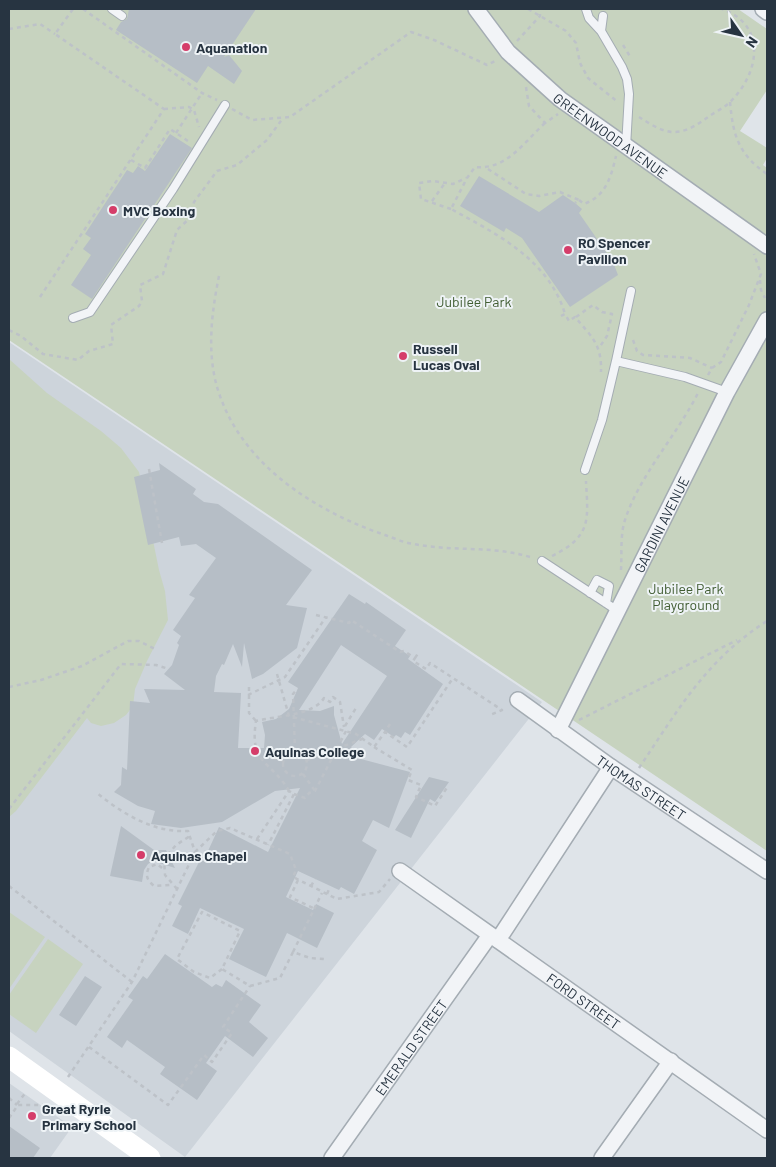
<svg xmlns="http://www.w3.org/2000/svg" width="776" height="1167" font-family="Barlow,sans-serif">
<rect width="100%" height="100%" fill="#dfe4e9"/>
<!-- built -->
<path fill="#cdd4db" d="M9 342 542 702 185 1157 9 1031Z
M9 1083 72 1127 50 1158H9Z"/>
<!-- green -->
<path fill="#c7d3bf" d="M9 9H738L767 29V90L740 131 767 148V158L763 165 767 168V851L9 340Z
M9 359 47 393 101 431 121 448 139 472 159 570 165 591 168 620 147 661 135 689 133 706 126 715 114 723 101 726 91 723 87 718 16 811 9 817Z
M9 912 45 937 9 989Z
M48 939 83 964 36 1033 9 1014V995Z"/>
<!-- building -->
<path fill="#b6bec6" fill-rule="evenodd" d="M129 9H256L224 57 229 55 242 71 234 84 208 66 197 83 116 30 121 22 127 19Z
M170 134 192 148 92 299 71 285 91 255 83 249 91 238 85 234 127 170 133 173 138 166 145 171Z
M479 176 539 212 563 195 575 203 582 209 579 213 613 262 618 275 570 307 522 238 506 228 504 232 460 206Z
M159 463 196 489 193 494 204 502 218 504 312 570 286 605 307 608 297 648 263 674 252 679 244 643 242 667 233 644 224 665 222 664 216 676 214 692 241 693 238 748H264L265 735 262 722 276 719 289 709 298 688 288 682 349 594 365 604 366 602 406 630 395 646 410 656 408 659 443 684 410 735 405 732 401 738 396 735 394 737 382 729 374 740 365 734 351 747 361 759 410 772 389 828 373 820 362 841 377 850 354 894 341 887 339 890 298 871 286 897 313 910 316 904 334 913 317 948 287 933 266 977 229 959 244 929 200 908 188 934 172 926 182 906 178 904 205 850 208 851 219 827 268 852 300 788 275 791 222 822 181 828 151 824 155 811 138 806 114 792 121 785 122 767 127 770 130 701 150 703 144 689 185 690 164 674 172 665 179 645 177 643 181 636 173 630 195 598 189 595 216 558 196 544 181 546 179 537 148 545 134 477 160 470ZM341 645 387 676 342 744 334 715V706L320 711 299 710Z
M429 777 449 782 435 802 430 799 411 838 395 830Z
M121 826 154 850H166L175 868 153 861 148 864 144 870 142 882 110 876Z
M165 954 212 987 216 984 222 987 226 980 261 1005 249 1022 268 1038 253 1057 225 1036 206 1063 217 1071 197 1100 160 1074 165 1067 127 1040 122 1048 107 1037 133 1000 128 997 143 976 147 979Z
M85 976 102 987 76 1026 59 1015Z
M9 1126 40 1148 33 1158H9Z"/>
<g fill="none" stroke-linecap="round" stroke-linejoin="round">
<!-- lane casing -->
<g stroke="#a4acb3" stroke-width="10">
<path id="lane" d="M112 9 122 16
M586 9 589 18 601 31
M603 16 601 31 622 67 627 79 629 94 626 147
M631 291 616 361 685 377 727 392
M73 318 90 312 173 189 225 105
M585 470 602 420 616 361
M542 561 618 611
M590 593 597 580 609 586 606 603"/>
</g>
<!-- street casing -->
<g stroke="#a4acb3" stroke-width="18">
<g id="street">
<path id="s1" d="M476 9 508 52 560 99 767 246"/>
<path d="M763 9 767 12"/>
<path id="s2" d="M518 700 611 767 767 871"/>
<path id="s3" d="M558 730 727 392 767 320"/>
<path id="s4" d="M400 871 767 1130"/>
<path d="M498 940 611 767"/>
<path id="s5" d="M332 1158 490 935"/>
<path d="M602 1158 671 1061"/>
</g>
</g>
<!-- path -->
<path stroke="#bdc2c8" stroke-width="2.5" stroke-dasharray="4 4" stroke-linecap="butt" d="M83 9 202 93 217 100
M528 9 566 31 576 43 580 63 588 78 618 102
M9 29 40 24 55 34
M517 41 540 16V9
M623 45 631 58
M526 87 529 106 545 123 558 114
M730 102C733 135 738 154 767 174
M164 109 189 107 194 110 199 127
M232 109 252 120 290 117 411 32 434 40 487 65 497 60
M639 117C649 123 661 132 674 132 687 132 698 124 708 117 715 112 724 108 730 102 760 73 767 25 722 9
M545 123C523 143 507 170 475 167L467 178 451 209C497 234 549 260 565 314
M176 133 202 93
M131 160 145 168 170 129 191 143
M488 169 526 194 539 196 560 192 579 200 575 203
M579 200 584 204C606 196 611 177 616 156
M432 201 445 183
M451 209 421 199 419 183 433 181 453 184 466 178
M219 276C211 315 206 358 220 396 245 467 317 512 385 535 394 538 404 543 414 544 454 552 494 545 533 558
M760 280 761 290 765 298
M40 297 164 109 55 34 73 9
M561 316 565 314 569 321 575 317C591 336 602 344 601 372
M576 317 593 305 602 312 612 314 607 336 599 348
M9 330 21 336 43 354 78 360 89 351 113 344 111 325 139 306 142 301 140 285 163 274 177 230 191 217 194 202 217 171 237 165 267 140 283 118
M633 340 637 351 643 355 690 358 712 368
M708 375 712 368 721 362 749 305 761 274 754 254
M149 469 162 543
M552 556C592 536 588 520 586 481
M621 570C622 554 620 535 625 520 639 476 677 435 698 393
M316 615 349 623 351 620 400 652 404 651 415 658 413 661 426 669 430 663 502 710 490 715
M415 658 419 652
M277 674 289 716 356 734 374 747 385 732
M9 687 41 680 82 666 128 641H139L155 649
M249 687V713L256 721
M248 695 285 677 326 617
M579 720 737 640
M390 724 385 732 407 747 453 678
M345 726 356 708
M374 747 412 770 408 780 421 785 416 797 435 806 448 786
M295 751 293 694 297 689
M283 764a12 12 0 1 1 24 0a12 12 0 1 1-24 0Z
M257 753 283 761
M307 760 362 739
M639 768C678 710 706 660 767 621
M303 774 315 791
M289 791C271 760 249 765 256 721 275 716 313 716 324 698L330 702 333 697 340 702 344 727
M294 794 305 798 309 793 315 791 346 731
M9 809 121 664 156 665 169 669
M257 839 289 791 294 794 268 845
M195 852 217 831 230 828 290 854 296 870 293 877 337 899 379 892 390 879
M162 868 157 864 149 867C145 876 147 880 154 886L170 885
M298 880 290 897 315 909
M9 886 132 982
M311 886 315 879
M177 889 165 875 164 859 176 845 190 836
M327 894 330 887
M293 952 322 893
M222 969 210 978 194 972 177 959 202 912 240 931 222 969 250 986 280 978 293 952 310 958 325 959
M89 1047 168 1105 204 1055 212 1062 232 1033 223 1027 250 986
M68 1077 132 982 195 852 188 831C154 833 123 814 97 793
M9 1098 17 1105
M17 1104 26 1092
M9 1118 18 1105H43"/>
<!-- lane -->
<use href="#lane" stroke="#f2f4f7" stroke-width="8"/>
<!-- street -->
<use href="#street" stroke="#f2f4f7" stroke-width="15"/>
<!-- secondary -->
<path stroke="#fff" stroke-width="21" d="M9 1057 150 1158"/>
</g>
<!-- markers -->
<g fill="#d53d6a" stroke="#eef3f6" stroke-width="2">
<circle cx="186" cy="47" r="5"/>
<circle cx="113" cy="210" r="5"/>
<circle cx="568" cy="250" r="5"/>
<circle cx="403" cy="356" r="5"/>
<circle cx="255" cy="751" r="5"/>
<circle cx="141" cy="855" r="5"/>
<circle cx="32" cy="1116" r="5"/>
</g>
<g text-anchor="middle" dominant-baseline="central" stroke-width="4" stroke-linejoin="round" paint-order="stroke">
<!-- poi labels -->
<g font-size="14" font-weight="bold" fill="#273441" stroke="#eef3f6" text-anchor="start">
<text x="196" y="47">Aquanation</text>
<text x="123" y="210">MVC Boxing</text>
<text x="578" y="242">RO Spencer<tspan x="578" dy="16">Pavilion</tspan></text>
<text x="413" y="348">Russell<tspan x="413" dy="16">Lucas Oval</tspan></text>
<text x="265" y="751">Aquinas College</text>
<text x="151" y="855">Aquinas Chapel</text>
<text x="42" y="1108">Great Ryrie<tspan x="42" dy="16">Primary School</tspan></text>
</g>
<!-- street labels -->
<g font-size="14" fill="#273441" stroke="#eef3f6">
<text stroke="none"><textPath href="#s1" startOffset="186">GREENWOOD AVENUE</textPath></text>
<text stroke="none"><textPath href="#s3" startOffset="230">GARDINI AVENUE</textPath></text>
<text stroke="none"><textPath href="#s2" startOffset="151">THOMAS STREET</textPath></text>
<text stroke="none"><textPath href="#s4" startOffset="225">FORD STREET</textPath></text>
<text stroke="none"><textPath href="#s5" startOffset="136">EMERALD STREET</textPath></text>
</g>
<!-- park labels -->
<g font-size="14" fill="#415d33" stroke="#eef3f6">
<text x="474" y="301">Jubilee Park</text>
<text x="686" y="588">Jubilee Park<tspan x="686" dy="16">Playground</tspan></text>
</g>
</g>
<!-- border -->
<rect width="776" height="1167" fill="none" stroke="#273441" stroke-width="20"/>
<!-- north arrow -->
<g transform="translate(741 35) rotate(124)" stroke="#eef3f6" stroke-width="4" paint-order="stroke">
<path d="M0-4L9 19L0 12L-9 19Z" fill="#273441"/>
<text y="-8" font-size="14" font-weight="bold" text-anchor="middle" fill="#273441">N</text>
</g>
</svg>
